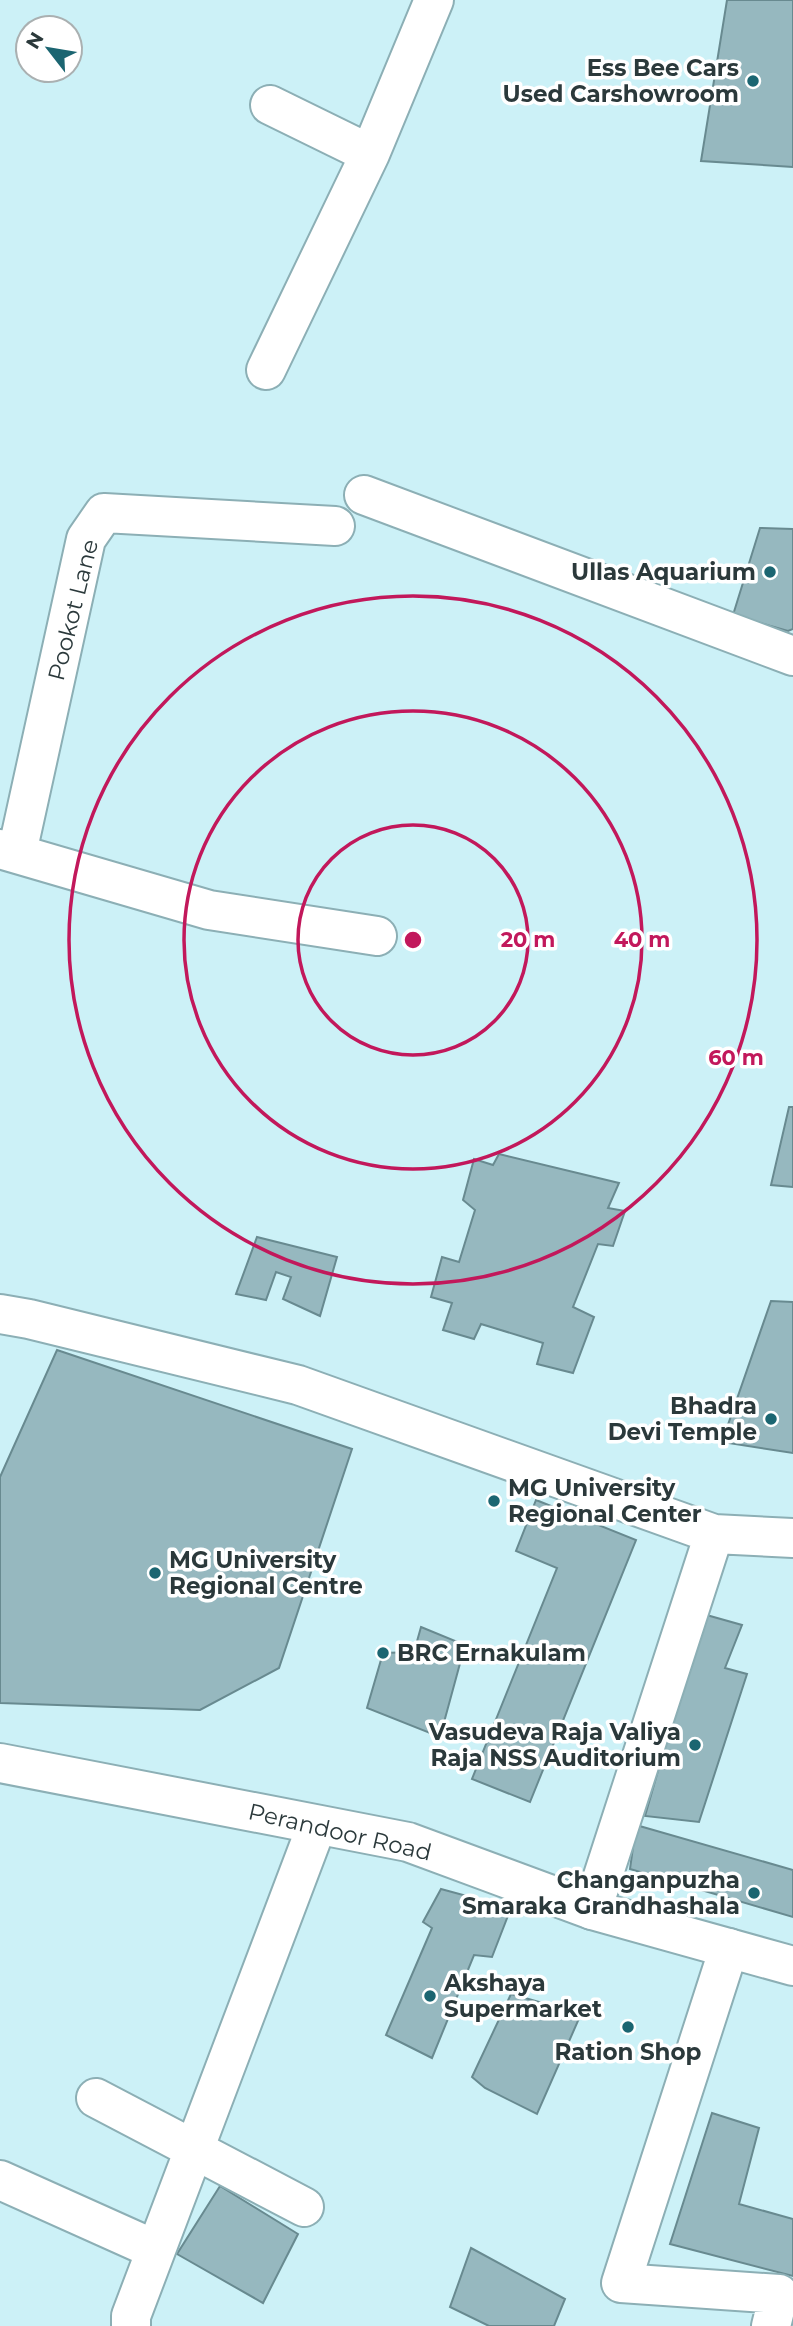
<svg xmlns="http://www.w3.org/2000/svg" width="793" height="2326" font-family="Montserrat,sans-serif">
<rect width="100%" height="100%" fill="#ccf1f7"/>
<!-- building -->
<path fill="#96b8bf" stroke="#688a90" stroke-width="2" d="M727 0H793V167L701 161Z
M760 528 793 529V629L788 631 733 615Z
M789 1107H793V1187L771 1185Z
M499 1154 619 1183 608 1208 625 1211 613 1246 598 1244 573 1307 594 1317 573 1373 537 1364 543 1343 481 1324 474 1339 443 1330 452 1303 431 1297 442 1257 459 1262 475 1210 463 1200 474 1159 493 1165Z
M257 1237 337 1257 320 1316 283 1299 291 1277 276 1272 266 1300 236 1294Z
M771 1301 793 1302V1453L722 1442Z
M57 1350 352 1449 279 1668 200 1710 0 1703V1477Z
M536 1500 636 1540 530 1802 472 1779 557 1568 516 1551Z
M703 1614 742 1625 725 1668 747 1674 699 1822 645 1816Z
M421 1627 465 1645 440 1737 367 1708 383 1653 414 1652Z
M636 1825 793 1870V1917L630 1869Z
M441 1889 511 1908 492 1957 474 1955 432 2058 386 2035 432 1928 423 1922Z
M511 1994 581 2014 537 2114 485 2088 472 2077Z
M712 2113 759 2128 739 2204 793 2219V2276L670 2244Z
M220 2186 298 2234 263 2303 177 2254Z
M471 2248 565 2299 554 2326H489L450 2307Z"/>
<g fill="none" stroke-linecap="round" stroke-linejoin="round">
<!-- street casing -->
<g stroke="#8cafb5" stroke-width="42">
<path id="street" d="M270 105 370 154
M266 370 370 154 434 0
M364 495 793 656
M0 849 209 910 377 936
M17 853 86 539 104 513 335 526
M0 1314 29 1319 298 1385 714 1534
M592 1910 714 1534 793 1538
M729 1948 621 2283 779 2294 771 2326
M96 2098 304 2207
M0 2180 156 2250
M131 2326V2316L317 1825"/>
</g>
<!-- secondary casing -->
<g stroke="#8cafb5" stroke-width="42">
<path id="secondary" d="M0 1763 408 1842 592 1910 793 1966"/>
</g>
<!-- street -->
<use href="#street" stroke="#fff" stroke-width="38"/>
<!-- secondary -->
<use href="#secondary" stroke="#fff" stroke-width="38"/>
</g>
<!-- distance rings -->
<g fill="none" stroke="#c2185b" stroke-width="3.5">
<circle cx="413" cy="940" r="115"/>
<circle cx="413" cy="940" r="229"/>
<circle cx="413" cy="940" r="344"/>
</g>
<!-- markers -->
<g fill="#1b6571" stroke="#fff" stroke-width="2.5">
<circle cx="753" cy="81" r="7"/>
<circle cx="770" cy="572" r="7"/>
<circle cx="771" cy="1419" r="7"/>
<circle cx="494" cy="1501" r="7"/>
<circle cx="155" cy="1573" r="7"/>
<circle cx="383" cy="1653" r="7"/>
<circle cx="695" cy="1745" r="7"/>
<circle cx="754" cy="1893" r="7"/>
<circle cx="430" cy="1996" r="7"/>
<circle cx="628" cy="2027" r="7"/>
</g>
<g text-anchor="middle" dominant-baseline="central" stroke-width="7" stroke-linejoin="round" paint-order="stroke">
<!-- poi labels -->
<g font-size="23" font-weight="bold" fill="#2b393b" stroke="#fff" text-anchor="end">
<text x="739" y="68">Ess Bee Cars<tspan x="739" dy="26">Used Carshowroom</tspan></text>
<text x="756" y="572">Ullas Aquarium</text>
<text x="757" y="1406">Bhadra<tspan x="757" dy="26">Devi Temple</tspan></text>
<text x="508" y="1488" text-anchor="start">MG University<tspan x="508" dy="26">Regional Center</tspan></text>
<text x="169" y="1560" text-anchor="start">MG University<tspan x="169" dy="26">Regional Centre</tspan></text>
<text x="397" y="1653" text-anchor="start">BRC Ernakulam</text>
<text x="681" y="1732">Vasudeva Raja Valiya<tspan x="681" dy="26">Raja NSS Auditorium</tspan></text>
<text x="740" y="1880">Changanpuzha<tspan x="740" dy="26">Smaraka Grandhashala</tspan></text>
<text x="444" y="1983" text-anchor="start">Akshaya<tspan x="444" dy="26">Supermarket</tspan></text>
<text x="628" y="2052" text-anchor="middle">Ration Shop</text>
</g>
<!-- street labels -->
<g font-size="23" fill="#2b393b" stroke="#fff">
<text transform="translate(73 610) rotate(-76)">Pookot Lane</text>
<text transform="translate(340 1832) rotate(13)">Perandoor Road</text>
</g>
</g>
<circle cx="413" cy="940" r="10" fill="#c2185b" stroke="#fff" stroke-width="3.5"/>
<g font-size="21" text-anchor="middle" font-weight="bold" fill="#c2185b" stroke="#fff" stroke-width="7" stroke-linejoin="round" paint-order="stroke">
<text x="528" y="947">20 m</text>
<text x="642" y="947">40 m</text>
<text x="736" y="1065">60 m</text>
</g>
<!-- north arrow -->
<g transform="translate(49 49) rotate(301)"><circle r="33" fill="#ffffff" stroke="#aab0b1" stroke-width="2"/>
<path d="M0-5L12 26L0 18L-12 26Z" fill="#1b6571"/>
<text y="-10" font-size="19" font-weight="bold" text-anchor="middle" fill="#2b393b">N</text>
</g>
</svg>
